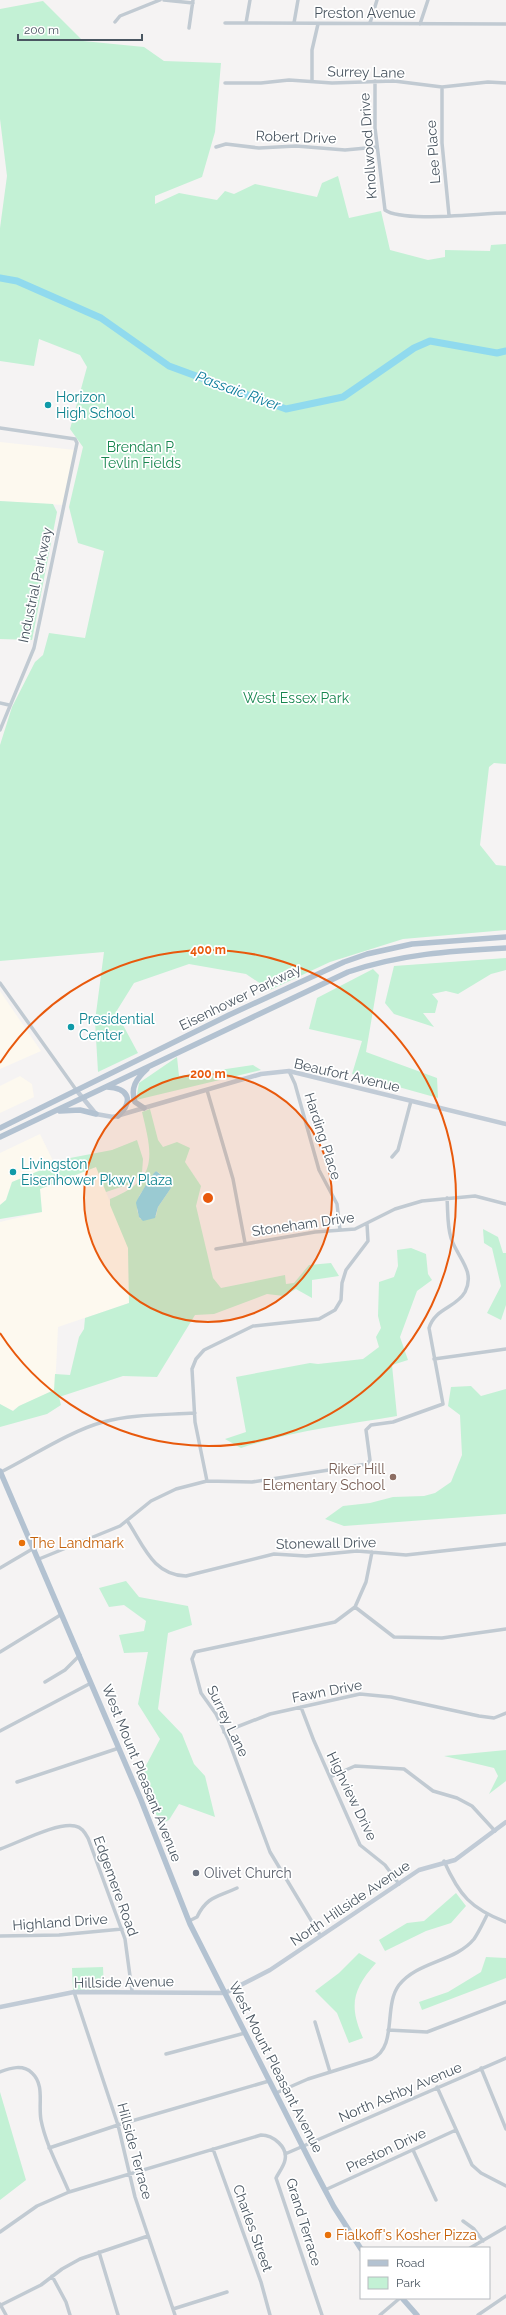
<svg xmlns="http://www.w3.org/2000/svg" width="506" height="2315" font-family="Raleway,sans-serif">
<rect width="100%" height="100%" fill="#f5f3f3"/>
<!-- commercial -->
<path fill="#fdf9ef" d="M0 442 75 450 63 505 0 501Z
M0 991 41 1051 0 1069Z
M20 1076 32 1084 34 1097 0 1113V1086Z
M40 1134 55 1165 12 1182 6 1200 0 1205V1153Z
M96 1167 128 1247 129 1303 58 1327 55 1390 19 1406 12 1411 0 1404V1222L42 1212 40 1189Z"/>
<!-- green -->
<path fill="#c3f1d5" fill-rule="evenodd" d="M43 1 83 41 144 47 164 61 221 63 215 132 202 177 155 196V204L179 193 217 200 225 191 234 194 255 184 317 197 322 183 338 176 349 218 381 211 390 250 428 260 445 257V250L490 251 491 245 506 244V764L494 763 489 767 480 845 496 865 506 866V930L403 939 330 962 270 990 246 974 189 964 134 983 116 1012 138 1053 98 1072 95 1021 104 952 0 961V745L12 707 35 662 43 655 49 633 85 638 104 551 78 543 69 507 83 447 70 429 87 367 80 355 39 339 34 366 0 361V228L7 176 0 119V9Z
M0 501 53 504 57 512 32 640 0 639Z
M506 958V970L491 974 458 994 446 991 432 994 438 1001 435 1013H423L434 1027 394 1014 385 1003 394 966Z
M373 969 379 975 366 1052 437 1078 438 1098 352 1074 362 1041 309 1029 317 998Z
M177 1057 179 1076 253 1065 261 1070 136 1100 139 1083Z
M150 1109 158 1140 163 1147 177 1142 190 1148 185 1162 201 1186 196 1206 213 1278 221 1288 285 1275 286 1284 294 1283 309 1265 331 1263 339 1276 312 1280V1298L296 1289 284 1296 267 1294 214 1314 195 1315 157 1377 123 1376 59 1397 61 1405 47 1414 0 1427V1404L13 1411 19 1406 54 1390 55 1374 70 1375 79 1337 84 1329 85 1318 129 1303 128 1248 110 1205V1199C158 1180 153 1157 142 1112ZM156 1171 164 1176 171 1188 158 1207 156 1216 140 1219 137 1210 139 1196Z
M137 1140 143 1159 142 1173 130 1184 106 1192 96 1167 40 1189 42 1212 0 1219V1205L6 1200 12 1182 70 1158 112 1150Z
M483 1229 498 1237 503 1253H506V1305L501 1320 487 1313 501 1286 492 1248 484 1243Z
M411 1248 426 1254 428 1274 432 1280 417 1291 400 1337 408 1360 392 1365 397 1416C345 1425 292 1431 241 1448L225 1439 246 1432 236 1377 310 1363 318 1364 363 1359 379 1347 376 1337 381 1328 378 1316 379 1282 394 1277 398 1266 397 1250Z
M471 1386 481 1396 506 1389V1514L344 1526 325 1519 343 1506 370 1503 393 1497 424 1496 435 1493 451 1482 462 1455 460 1415 448 1406 451 1387Z
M126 1581 139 1597 188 1606 192 1625 168 1633 158 1709 182 1734 194 1764 205 1776 215 1817 179 1804 169 1820 160 1824 141 1775 160 1739 138 1704 148 1652 124 1653 119 1635 144 1631 146 1621 124 1605 109 1607 99 1588Z
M506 1750V1781L489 1794 498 1776 494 1768 444 1756Z
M456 1893 466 1906 451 1923 426 1931 385 1951 379 1940 407 1923 424 1921Z
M359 1953 376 1963C352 1990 349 2006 363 2038L349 2043 337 2013 315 1991 339 1973Z
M486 1957 506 1958V1978L422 2010 419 2002 448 1992 481 1972Z
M103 1967 104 1989 73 1990 72 1968Z
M0 2092 26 2180 0 2200Z"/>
<!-- water -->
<path fill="#90daee" d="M156 1171 168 1180 171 1188 158 1207 155 1218 143 1221 139 1217 136 1203C137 1199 153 1173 156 1171Z"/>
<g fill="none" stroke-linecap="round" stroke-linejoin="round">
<!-- river -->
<path stroke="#90daee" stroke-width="7" d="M0 278 17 281 101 318 169 366 286 409 343 397 414 348 430 341 497 353 506 351"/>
<!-- street -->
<path stroke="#c1cad2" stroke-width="3.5" d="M164 0 193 3
M115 22 120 16 160 0
M225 23 506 24
M246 23 250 0
M294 23 298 0
M370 23 377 0
M420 24 428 0
M189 28 193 0
M312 81V50L318 24
M375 81V128L385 210C403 223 480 213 506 213
M225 83H261L289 80 332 83 394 81 442 87 488 82 506 83
M442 87V143L449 215
M216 147 226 144 259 148 296 146 345 150 377 147
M0 428 75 439 77 443 34 648 0 730
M0 703 9 705
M0 983 77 1091
M289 1071 295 1084 319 1170 337 1204 340 1230
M207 1090 233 1179 245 1243
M392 1157 398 1150 411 1101
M216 1249 315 1232 355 1229 395 1209 422 1201 475 1196 506 1204
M434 1359 506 1349
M1 1472C31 1457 70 1431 103 1422 132 1414 164 1415 195 1413
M207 1481 195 1422 192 1369 196 1359 204 1350 253 1326 319 1319 335 1310 341 1300 342 1283 346 1270 368 1241 367 1224
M128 1522C144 1546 153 1575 186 1576L274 1554 306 1556 357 1551 406 1555 506 1544
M39 1559 120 1526 151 1501 176 1489 207 1481 252 1482 367 1464 370 1460 366 1430 371 1425 393 1422 443 1404 429 1328C435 1308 456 1308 465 1292 476 1271 457 1257 451 1238 447 1225 448 1211 447 1198
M0 1568 34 1548
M355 1607 394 1637 442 1638 506 1629
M0 1652 62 1614
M45 1682 65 1670 80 1655
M301 1707 314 1741 360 1845 385 1865 399 1884
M0 1731 91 1683
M224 1732 270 1714 360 1694 391 1697 479 1716 494 1718 506 1713
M330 1777 355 1766 404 1769 433 1791 457 1798 472 1806 495 1831
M17 1782 119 1748
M0 1849C18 1843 57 1822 75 1826 82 1827 85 1833 88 1838L125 1939 132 1991
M444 1861C459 1895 471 1909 506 1922
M189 1921 197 1917C207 1896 218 1897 237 1888
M320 1935 270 1852 228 1739 216 1714 201 1693 192 1659 195 1652 199 1651 335 1622 355 1607 366 1582 372 1552
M0 1936 59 1935 122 1929
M74 1992 118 2125 135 2197 175 2315
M315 2022 330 2072
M388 2030 427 2032 506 2002
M166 2054 245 2033
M481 2068 506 2129
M0 2072C10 2068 23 2064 32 2073 45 2085 38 2104 41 2120 46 2145 59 2168 69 2192
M437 2087 472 2165 481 2173 506 2186
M276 2093 308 2079 372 2059C398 2047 383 2006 399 1985 418 1961 455 1962 474 1939 479 1932 483 1923 487 1915
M49 2148 118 2125 269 2081
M213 2149 261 2282 270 2315
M413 2150 436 2200
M285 2154 506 2058
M325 2190 456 2130
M463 2221 474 2229 483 2241
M0 2232 37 2206 69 2192 261 2135C273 2135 288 2147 285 2160 284 2166 279 2172 276 2178L322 2315
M470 2248 506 2227
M99 2252 118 2315
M52 2276 66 2302 70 2315
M0 2304 6 2315
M1 2305 41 2285 62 2269 80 2259 148 2236
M173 2309 227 2292
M380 2315 400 2298
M478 2315 506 2296"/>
<!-- secondary -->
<path stroke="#c1cbd6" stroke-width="4.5" d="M77 1091 96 1114 113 1117 261 1074 289 1071 506 1124
M0 2007 74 1992 225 1993 270 1970 419 1870 455 1860 506 1822"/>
<!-- primary -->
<path stroke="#b3c2d1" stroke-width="5.5" d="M107 1087C129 1088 134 1101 118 1116
M144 1108 135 1102C130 1088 136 1079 147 1069
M60 1111 80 1110 96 1114
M0 1128 229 1015 344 962 367 954 412 944 506 937
M0 1137 348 972C401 954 450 951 506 948
M0 1471 141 1800 190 1924 316 2173 334 2207 361 2249
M402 2298 417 2315"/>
</g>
<!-- distance rings -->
<circle cx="208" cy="1198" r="124" fill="#e8590c" fill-opacity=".12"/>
<g fill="none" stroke="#e8590c" stroke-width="2">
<circle cx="208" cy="1198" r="124"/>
<path d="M0 1063A248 248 0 1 1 0 1333"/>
</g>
<!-- markers -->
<g fill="#0f9aa8" stroke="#fff" stroke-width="1.5">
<circle cx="48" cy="405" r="4"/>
<circle cx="71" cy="1027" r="4"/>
<circle cx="13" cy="1172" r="4"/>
</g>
<circle fill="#8d6e63" stroke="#fff" stroke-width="1.5" cx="393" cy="1477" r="4"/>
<g fill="#e8710a" stroke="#fff" stroke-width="1.5">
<circle cx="22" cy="1543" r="4"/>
<circle cx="328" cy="2235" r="4"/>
</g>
<circle fill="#6b7280" stroke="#fff" stroke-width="1.5" cx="196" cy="1873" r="4"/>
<g text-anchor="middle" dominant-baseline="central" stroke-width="3.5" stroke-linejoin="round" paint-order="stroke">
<!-- street labels -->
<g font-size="14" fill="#4a5661" stroke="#fff">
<text x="365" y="13">Preston Avenue</text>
<text transform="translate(366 72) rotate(1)">Surrey Lane</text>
<text transform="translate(296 137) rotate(2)">Robert Drive</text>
<text transform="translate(368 146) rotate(-94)">Knollwood Drive</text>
<text transform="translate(433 152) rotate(-94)">Lee Place</text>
<text transform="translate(35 585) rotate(-78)">Industrial Parkway</text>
<text transform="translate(240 997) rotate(-26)">Eisenhower Parkway</text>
<text transform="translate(347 1075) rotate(13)">Beaufort Avenue</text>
<text transform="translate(323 1136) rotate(72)">Harding Place</text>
<text transform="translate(303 1224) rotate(-8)">Stoneham Drive</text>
<text transform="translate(326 1543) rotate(-1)">Stonewall Drive</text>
<text transform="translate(327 1691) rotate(-11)">Fawn Drive</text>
<text transform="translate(228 1721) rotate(64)">Surrey Lane</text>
<text transform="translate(142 1773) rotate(68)">West Mount Pleasant Avenue</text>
<text transform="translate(352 1796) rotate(64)">Highview Drive</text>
<text transform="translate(116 1886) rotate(70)">Edgemere Road</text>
<text transform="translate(350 1903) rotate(-34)">North Hillside Avenue</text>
<text transform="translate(60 1922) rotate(-4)">Highland Drive</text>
<text transform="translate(124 1982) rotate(-1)">Hillside Avenue</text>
<text transform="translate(276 2067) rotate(63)">West Mount Pleasant Avenue</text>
<text transform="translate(400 2092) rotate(-23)">North Ashby Avenue</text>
<text transform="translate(386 2150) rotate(-25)">Preston Drive</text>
<text transform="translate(135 2151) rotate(75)">Hillside Terrace</text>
<text transform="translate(304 2222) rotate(73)">Grand Terrace</text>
<text transform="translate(253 2228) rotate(70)">Charles Street</text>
</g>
<!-- culture labels -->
<g font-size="14" fill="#0d838f" stroke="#fff" text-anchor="start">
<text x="56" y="397">Horizon<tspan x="56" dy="16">High School</tspan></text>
<text x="79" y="1019">Presidential<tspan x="79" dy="16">Center</tspan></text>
<text x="21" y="1164">Livingston<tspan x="21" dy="16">Eisenhower Pkwy Plaza</tspan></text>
</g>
<!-- park labels -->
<g font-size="14" fill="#17864f" stroke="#fff">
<text x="141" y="447">Brendan P.<tspan x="141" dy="16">Tevlin Fields</tspan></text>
<text x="296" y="698">West Essex Park</text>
</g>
<!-- education labels -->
<g font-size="14" fill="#785e54" stroke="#fff" text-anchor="end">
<text x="385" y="1469">Riker Hill<tspan x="385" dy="16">Elementary School</tspan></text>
</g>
<!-- food labels -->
<g font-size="14" fill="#c56008" stroke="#fff" text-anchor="start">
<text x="30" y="1543">The Landmark</text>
<text x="336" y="2235">Fialkoff's Kosher Pizza</text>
</g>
<!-- worship labels -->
<g font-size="14" fill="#5b616d" stroke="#fff" text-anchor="start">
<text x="204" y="1873">Olivet Church</text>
</g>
<!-- water labels -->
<g font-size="15" font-style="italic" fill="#0c7c9b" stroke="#fff">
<text transform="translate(238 391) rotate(20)">Passaic River</text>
</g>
</g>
<circle cx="208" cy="1198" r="6" fill="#e8590c" stroke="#fff" stroke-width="2"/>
<g font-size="12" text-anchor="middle" font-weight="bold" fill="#e8590c" stroke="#fff" stroke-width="3.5" stroke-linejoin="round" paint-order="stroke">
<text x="208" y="954">400 m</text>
<text x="208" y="1078">200 m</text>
</g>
<!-- legend -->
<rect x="360" y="2247" width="130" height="52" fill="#ffffff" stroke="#b7bbc0"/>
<rect x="368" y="2260" width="20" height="6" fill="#b3c2d1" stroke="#b7bbc0"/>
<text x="396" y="2267" font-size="12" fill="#4a5661">Road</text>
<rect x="368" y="2277" width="20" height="12" fill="#c3f1d5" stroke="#b7bbc0"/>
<text x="396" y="2287" font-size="12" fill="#4a5661">Park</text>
<!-- scale -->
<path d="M18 34v6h124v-6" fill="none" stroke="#4a5661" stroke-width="2"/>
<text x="24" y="34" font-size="12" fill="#4a5661" stroke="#ffffff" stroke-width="3" paint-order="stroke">200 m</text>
</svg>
